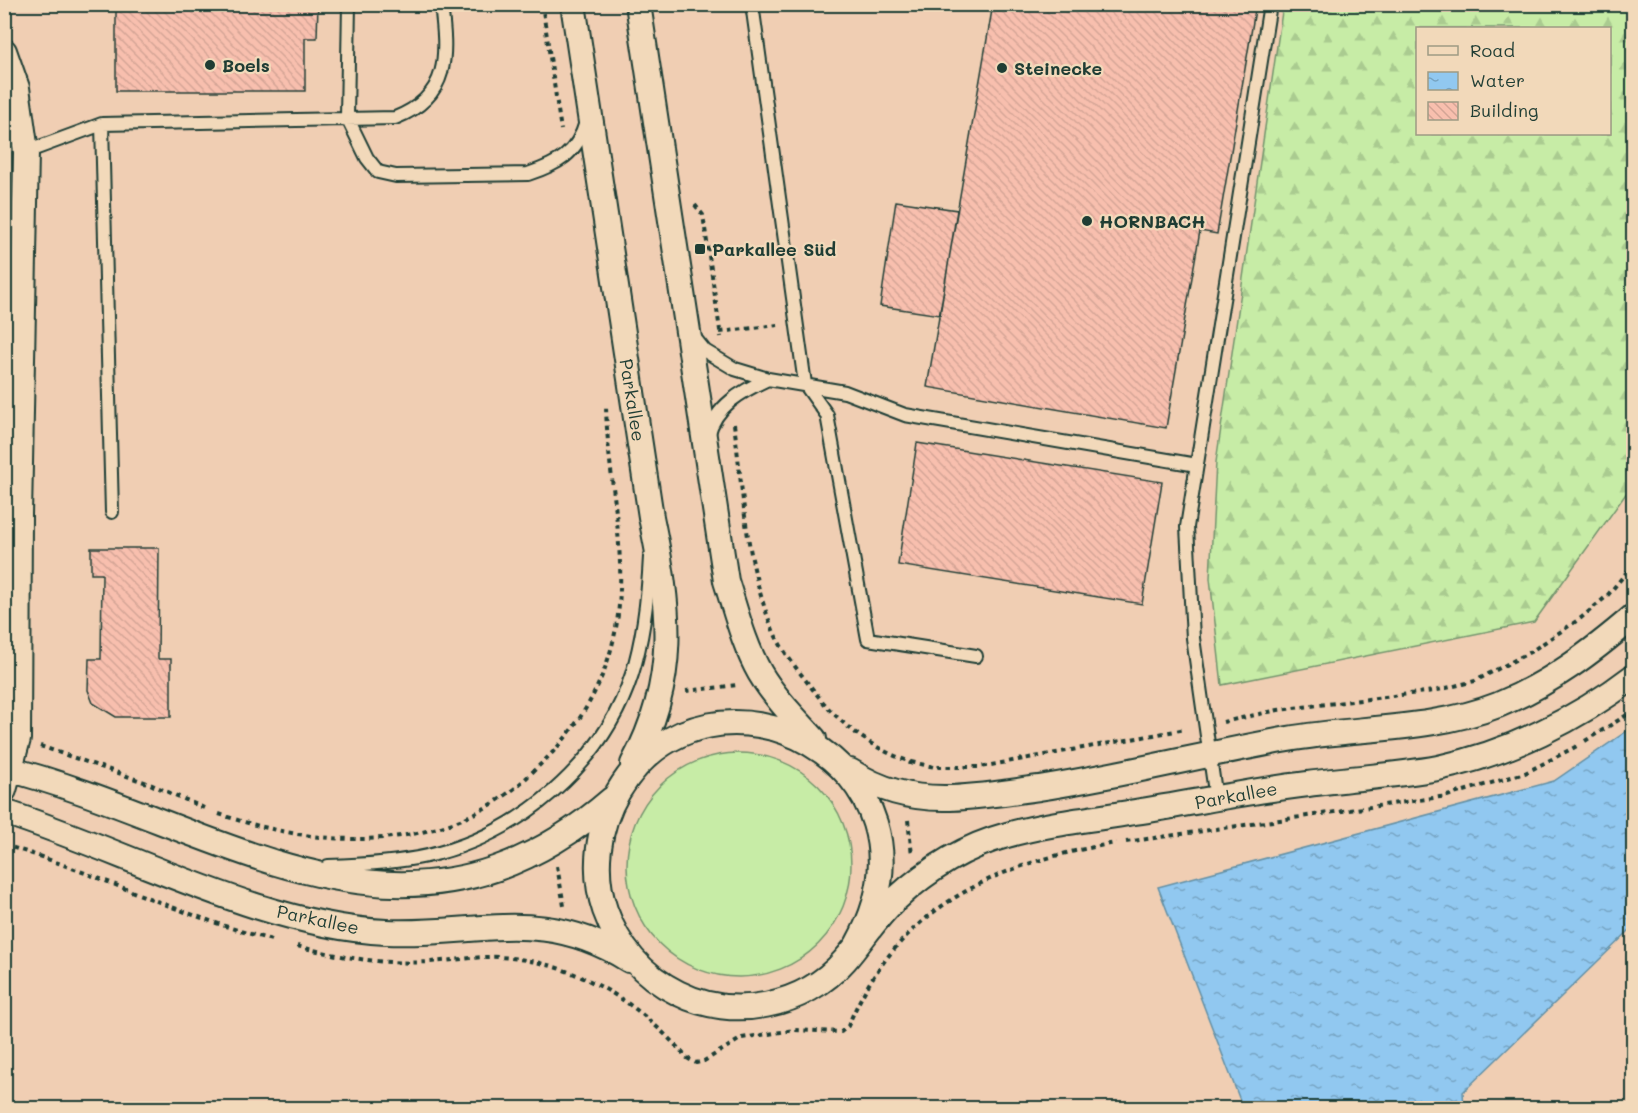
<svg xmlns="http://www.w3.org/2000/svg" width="1638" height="1113" font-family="Mali,sans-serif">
<defs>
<pattern id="forest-firs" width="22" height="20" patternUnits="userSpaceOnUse" patternTransform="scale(1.5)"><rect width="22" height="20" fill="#c7eca6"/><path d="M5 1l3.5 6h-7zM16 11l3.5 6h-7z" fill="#aacb90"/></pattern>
<pattern id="water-ripples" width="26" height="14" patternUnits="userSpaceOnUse" patternTransform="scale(1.5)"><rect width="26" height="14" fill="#91c8f0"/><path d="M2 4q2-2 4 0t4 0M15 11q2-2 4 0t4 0" fill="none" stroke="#76a4c3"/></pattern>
<pattern id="building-back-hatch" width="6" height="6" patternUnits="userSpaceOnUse" patternTransform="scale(1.5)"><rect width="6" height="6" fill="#f8bfae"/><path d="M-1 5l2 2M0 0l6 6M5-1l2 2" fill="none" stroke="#d4a596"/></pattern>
</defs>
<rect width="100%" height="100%" fill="#f2d9ba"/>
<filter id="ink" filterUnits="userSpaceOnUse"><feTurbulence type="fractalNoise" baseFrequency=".0167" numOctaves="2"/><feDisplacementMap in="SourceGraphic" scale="12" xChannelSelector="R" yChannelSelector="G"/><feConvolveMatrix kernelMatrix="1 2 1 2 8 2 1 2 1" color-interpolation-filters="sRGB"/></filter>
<g filter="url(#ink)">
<!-- built -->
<path fill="#f0ceb3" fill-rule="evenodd" d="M5 5H1633V1108H5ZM1418 28H1610V134H1418Z"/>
<!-- green -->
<path fill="#c7eca6" stroke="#73946d" stroke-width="1.5" d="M627 865a112 112 0 1 1 224 0a112 112 0 1 1-224 0Z"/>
<!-- forest -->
<path fill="url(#forest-firs)" stroke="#73946d" stroke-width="1.5" fill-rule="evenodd" d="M1283 5H1633V484L1534 622 1222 685 1210 578 1216 462ZM1418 28H1610V134H1418Z"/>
<!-- water -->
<path fill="url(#water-ripples)" stroke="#6390a5" stroke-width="1.5" d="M1633 727V927L1463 1092 1464 1108H1243L1158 887 1554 781Z"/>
<!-- building -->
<path fill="url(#building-back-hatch)" stroke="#1f3d34" stroke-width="1.5" d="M116 4H318L317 38H305V91H116Z
M993 4H1256L1217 234 1200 231 1166 428 927 387Z
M896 201 957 210 940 315 880 306Z
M917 443 1162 482 1142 604 898 565Z
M91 548H159L158 659H171V717H116L93 703 88 690 89 659H101L102 574H91Z"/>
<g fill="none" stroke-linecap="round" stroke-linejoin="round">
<!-- lane casing -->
<g stroke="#1f3d34" stroke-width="16">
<path id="lane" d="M349 4 347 117 367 158 378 172 396 176 528 174C558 164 577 154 586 122
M752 4 805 384 827 415 868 639 976 656
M102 124 112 512
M26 152 102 124 395 118C451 96 447 55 441 4
M693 336 705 351 735 369 768 379 845 392 905 415 1197 465
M708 436C715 406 742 391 768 379
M1216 799 1193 638 1187 527 1270 4
M328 866C361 865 394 863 427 856 519 835 603 765 632 674 644 636 648 597 650 557"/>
</g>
<!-- street casing -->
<g stroke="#1f3d34" stroke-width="28">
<path id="street" d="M573 4 651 517C670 608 679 679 633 764
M638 4 726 581C736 612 744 645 760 673 775 698 795 718 814 739
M4 51 17 88 26 152 19 515 18 739 4 790
M4 768C221 823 402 981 612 799
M850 771C880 790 909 798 944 798 976 798 1008 792 1039 788 1123 775 1205 754 1288 739 1357 727 1432 731 1498 705 1550 684 1592 652 1634 616
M4 812C124 850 261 926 386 932 479 936 542 905 629 960
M857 945C958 765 709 638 618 792 597 827 592 872 605 910 618 947 643 976 678 993 733 1021 804 1007 845 960 862 941 875 918 895 900 927 870 963 847 1007 835 1048 823 1093 819 1135 812 1193 803 1250 791 1308 784 1351 778 1395 776 1438 768 1507 754 1578 719 1634 676"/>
</g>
<!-- path -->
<path stroke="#1f3d34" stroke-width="4" stroke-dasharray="4.5 4.5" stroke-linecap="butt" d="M542 4 561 130
M695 205 703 215 721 337
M720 332 778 325
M734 424C743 492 746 566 773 630 782 651 797 669 811 687 837 722 869 748 911 762L909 768
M686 691 738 685
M1223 722 1278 710 1434 691 1475 681 1530 652 1581 618 1607 596 1634 563
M1585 741 1630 713
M40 746 150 784 204 808
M911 762 935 767H980L1186 729
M219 814C313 846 422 855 507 794 520 785 532 772 544 761 587 719 614 665 619 605 625 539 607 471 606 405
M908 820 912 855
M1126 842 1447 796 1525 773 1579 745
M4 845C95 872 180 916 272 940
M557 866 564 906
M297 946C340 957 383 965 428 962 452 961 476 956 500 957 576 962 639 1002 687 1058L696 1063 704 1061 742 1038 794 1030 841 1032 848 1026C896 908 995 863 1116 843"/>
<!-- lane -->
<use href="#lane" stroke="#f2d9ba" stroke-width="12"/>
<!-- street -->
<use href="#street" stroke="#f2d9ba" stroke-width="24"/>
</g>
</g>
<!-- markers -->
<g fill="#1f3d34" stroke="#f2d9ba" stroke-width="2">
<circle cx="210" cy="65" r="6"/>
<circle cx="1002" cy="68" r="6"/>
<circle cx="1087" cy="221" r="6"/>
<rect x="694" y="243" width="12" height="12" rx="3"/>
</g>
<g text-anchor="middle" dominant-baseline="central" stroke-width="4.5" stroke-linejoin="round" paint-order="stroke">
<!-- poi labels -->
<g font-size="18" font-weight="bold" fill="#1f3d34" stroke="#f2d9ba" text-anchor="start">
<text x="222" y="65">Boels</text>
<text x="1014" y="68">Steinecke</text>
<text x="1099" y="221">HORNBACH</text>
<text x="712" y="249">Parkallee Süd</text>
</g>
<!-- street labels -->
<g font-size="18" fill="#1f3d34" stroke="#f2d9ba">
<text transform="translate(633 400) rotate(81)">Parkallee</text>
<text transform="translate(1236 795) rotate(-10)">Parkallee</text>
<text transform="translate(318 919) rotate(12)">Parkallee</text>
</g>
</g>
<!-- margin -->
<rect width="1638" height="1113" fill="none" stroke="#f2d9ba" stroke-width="24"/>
<rect x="12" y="12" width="1614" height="1089" fill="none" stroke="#1f3d34" stroke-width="2" filter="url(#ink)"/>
<!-- legend -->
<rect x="1416" y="27" width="195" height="108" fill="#f2d9ba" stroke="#9e9b84" stroke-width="1.5"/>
<rect x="1428" y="46" width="30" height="9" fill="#f2d9ba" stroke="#9e9b84" stroke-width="1.5"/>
<text x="1470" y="57" font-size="18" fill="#1f3d34">Road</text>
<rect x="1428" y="72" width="30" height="18" fill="url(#water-ripples)" stroke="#9e9b84" stroke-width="1.5"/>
<text x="1470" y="87" font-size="18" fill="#1f3d34">Water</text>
<rect x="1428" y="102" width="30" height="18" fill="url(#building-back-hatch)" stroke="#9e9b84" stroke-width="1.5"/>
<text x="1470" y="117" font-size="18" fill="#1f3d34">Building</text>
</svg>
